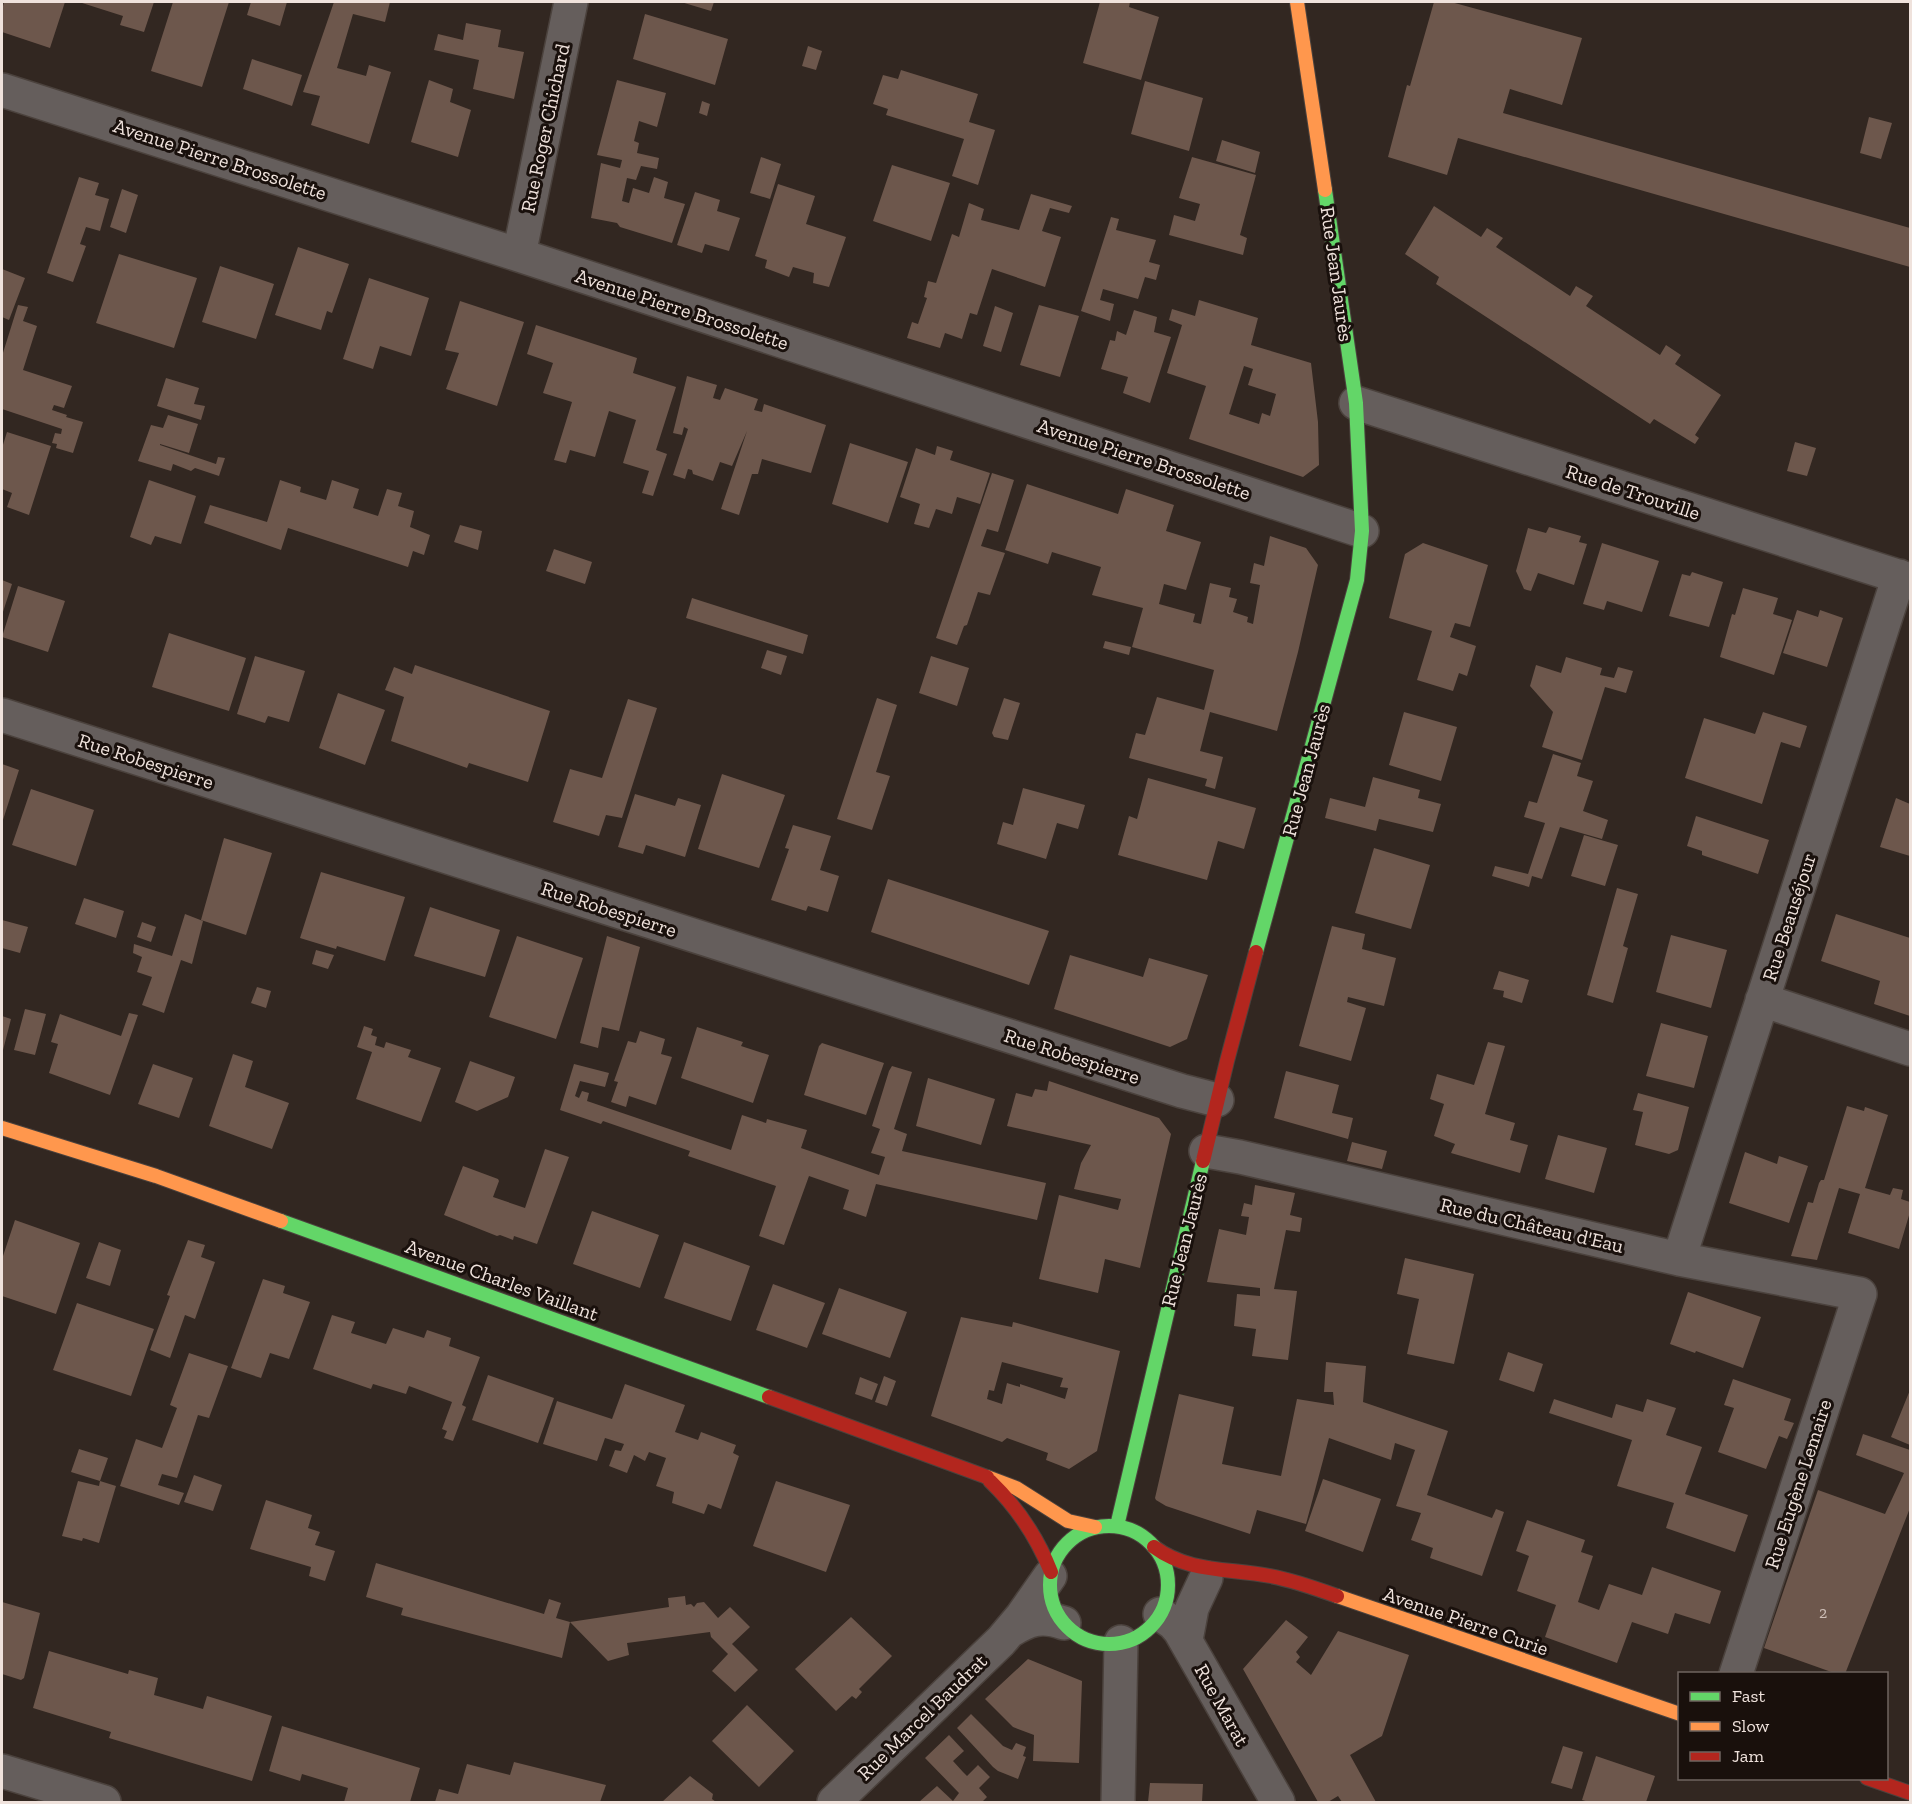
<svg xmlns="http://www.w3.org/2000/svg" width="1912" height="1804" font-family="'Zilla Slab',serif">
<rect width="100%" height="100%" fill="#322721"/>
<!-- building -->
<path fill="#6d574c" fill-rule="evenodd" d="M4 2H65L50 48 2 32V10Z
M79 2H154L144 32 120 25 123 16Z
M173 2H229L202 87 151 71Z
M251 2H287L280 26 247 15Z
M334 2H390L385 22 353 14 337 68 366 76 369 65 391 72 369 144 311 125 320 96 303 92Z
M681 2H714L711 11Z
M1100 2H1130L1129 7 1159 17 1141 80 1083 63Z
M1434 2H1451L1582 38 1562 105 1510 89 1503 113 1910 228V267L1458 138 1447 175 1388 157 1407 85 1410 86Z
M645 14 728 39 715 85 633 59Z
M466 23 501 30 498 47 524 52 514 99 473 89 479 60 434 50 438 34 463 40Z
M808 46 822 51 816 70 802 66Z
M252 59 302 75 292 106 243 89Z
M901 70 978 94 969 122 995 130 978 185 952 176 964 139 886 115 888 109 873 104 883 75 898 79Z
M429 80 453 89 450 102 471 110 458 157 411 142Z
M617 80 666 93 657 127 639 121 634 141 639 143 637 153 659 158 657 169 641 166 636 180 627 178 622 201 629 203 633 188 649 193 654 177 668 182 664 198 685 204 672 243 620 227 617 223 591 218 601 163 620 168 622 160 597 155Z
M1145 81 1203 98 1189 151 1131 134Z
M702 101 710 104 707 116 699 113Z
M1869 117 1892 123 1881 159 1860 153Z
M1222 140 1260 152 1255 173 1216 161Z
M761 157 781 164 770 199 750 193Z
M1192 157 1256 175 1240 235 1247 238 1243 255 1169 235 1174 215 1195 221 1200 204 1179 198Z
M892 165 950 183 931 241 873 221Z
M79 177 99 183 95 195 109 199 100 231 86 227 80 244 86 246 73 282 47 273Z
M778 184 815 196 806 224 846 237 829 287 813 283 814 273 793 267 789 277 765 268 767 260 755 256Z
M122 189 138 195 126 233 110 227Z
M695 192 720 200 717 211 740 218 729 251 705 244 702 253 677 245Z
M1031 194 1072 206 1069 213 1050 208 1042 231 1061 237 1045 287 992 269 977 315 970 313 962 339 945 333 940 348 907 338 912 322 918 324 927 298 924 297 928 281 936 283 952 234 959 237 969 203 984 209 981 220 1019 230Z
M1434 206 1481 237 1487 228 1503 238 1496 247 1570 296 1576 286 1593 296 1586 306 1660 355 1666 345 1681 355 1675 364 1721 395 1695 435 1699 438 1695 444 1654 419 1650 424 1436 284 1439 277 1405 254Z
M1111 217 1119 219 1116 230 1156 240 1149 262 1160 265 1156 280 1145 277 1138 299 1103 289 1100 300 1114 304 1110 321 1081 311Z
M298 247 349 264 332 313 327 311 321 330 275 315Z
M119 254 197 278 174 348 96 323Z
M220 266 274 284 256 339 202 322Z
M2 269 25 278 9 320 2 317Z
M369 278 429 298 411 356 380 346 373 369 343 359Z
M1199 300 1258 318 1251 345 1311 363 1318 422 1319 465 1303 477 1189 439 1206 386 1167 373 1182 325 1169 320 1172 309 1195 316ZM1244 366 1253 369 1248 385 1276 394 1270 416 1262 413 1259 424 1229 414Z
M460 301 524 322 497 406 446 389 459 353 445 350Z
M18 305 28 307 23 321 37 326 23 370 72 386 64 408 54 405 52 410 67 415 66 417 83 422 73 453 56 448 57 444 52 443 55 433 61 434 62 429 2 409V356Z
M1039 305 1079 316 1060 377 1020 365Z
M995 306 1013 313 1001 352 983 346Z
M1134 310 1157 317 1154 332 1171 337 1150 403 1123 393 1128 377 1101 369 1110 340 1115 341 1117 331 1126 335Z
M536 325 637 358 633 373 676 387 656 450 667 454 653 496 642 493 649 471 623 463 636 420 609 411 595 457 570 450 566 463 554 460 572 402 543 393 553 363 527 354Z
M687 376 717 385 713 398 720 400 725 388 758 399 754 410 762 412 764 404 826 425 811 473 762 459 758 474H752L739 515 721 509 747 431 732 466 720 462 713 481 693 474 692 470 688 469 685 479 673 475 688 429 684 427 682 435 673 433Z
M166 378 199 388 194 404 205 406 201 420 157 406Z
M168 415 198 424 189 453 160 444V445L216 464 218 457 225 458 219 476 195 468 191 471 173 464 171 471 138 461 151 425 163 428Z
M7 432 51 446 29 515 7 507 12 493 2 489V448Z
M1795 442 1816 448 1807 476 1787 471Z
M850 443 908 462 888 523 832 504Z
M937 446 953 451 950 460 990 473 980 504 957 497 952 514 936 509 929 528 914 524 920 504 900 497 916 448 935 455Z
M992 473 1014 480 998 532 987 529 981 546 1005 553 990 595 978 592 967 625 964 626 957 645 936 638Z
M149 480 196 496 181 544 155 536 151 545 130 537Z
M280 480 301 487 300 492 326 500 332 480 359 489 353 508 378 516 387 489 402 493 398 506 414 511 410 527 430 535 424 555 413 551 408 567 288 528 281 550 204 523 210 505 267 522Z
M1027 484 1118 514 1126 489 1174 505 1166 531 1201 542 1186 590 1164 584 1159 604 1195 614 1193 622 1201 624 1210 583 1231 588 1229 597 1237 599 1233 612 1248 617 1247 622 1253 624 1260 585 1250 583 1254 563 1264 566 1270 536 1306 548 1318 565 1298 652 1277 731 1210 712 1200 751 1223 757 1215 789 1205 786 1207 779 1129 758 1136 733 1145 735 1157 697 1204 710 1214 670 1132 647 1143 608 1092 595 1101 567 1052 552 1048 564 1005 550Z
M460 525 482 531 478 550 454 542Z
M1549 527 1581 536 1579 542 1587 544 1574 585 1538 573 1531 591 1527 590 1524 589 1516 571 1528 528 1546 533Z
M1423 543 1488 565 1470 627 1455 623 1450 637 1476 646 1467 676 1459 673 1453 691 1417 680 1432 631 1389 618 1405 554Z
M1602 543 1659 561 1642 612 1607 601 1604 610 1583 604Z
M554 549 592 562 585 584 546 571Z
M1692 572 1723 582 1709 627 1669 616 1682 574 1690 576Z
M2 580 12 584 2 615Z
M18 586 65 601 48 652 2 637Z
M1743 588 1778 598 1773 614 1792 620 1774 675 1720 657 1732 614 1735 615Z
M692 598 808 635 803 654 686 618Z
M1797 610 1818 617 1820 610 1843 618 1827 667 1783 653Z
M169 633 246 658 229 711 152 687Z
M1105 641 1131 647 1129 655 1103 648Z
M767 650 787 656 781 675 761 668Z
M255 656 305 671 289 722 268 716 265 723 237 714Z
M931 656 969 668 957 706 919 693Z
M1566 657 1602 668 1600 675 1614 678 1618 667 1633 671 1626 693 1605 687 1582 760 1542 747 1553 712 1530 686 1536 665 1561 673Z
M415 665 550 711 528 782 469 763 467 768 391 741 404 697 385 690 394 667 412 674Z
M338 693 385 710 365 765 319 748Z
M877 698 897 705 876 772 890 776 872 830 837 819Z
M1004 698 1020 703 1008 740 994 737 992 733Z
M628 699 657 708 622 818 606 815 599 836 553 822 570 769 602 778Z
M1404 712 1457 727 1441 781 1389 765Z
M1763 712 1807 726 1800 748 1781 742 1762 804 1685 778 1704 718 1755 734Z
M1553 754 1581 763 1577 776 1593 781 1583 811 1608 820 1602 839 1560 827 1542 879 1532 876 1529 887 1492 876 1495 866 1528 874 1545 823 1524 817 1529 801 1537 803Z
M2 764 19 770 2 823Z
M722 774 785 795 759 868 698 849Z
M1373 777 1420 790 1418 798 1441 804 1433 832 1379 819 1376 831 1325 818 1330 798 1365 807Z
M1148 778 1256 808 1244 849 1218 841 1207 880 1118 855 1129 816 1137 819Z
M1023 788 1085 805 1078 829 1057 823 1046 859 997 844 1003 822 1013 825Z
M31 789 94 810 76 866 12 845Z
M635 794 675 806 678 798 701 805 685 857 646 845 643 854 618 847Z
M1896 798 1910 804V856L1880 847Z
M1696 816 1769 840 1758 874 1702 855V851L1687 846Z
M793 825 831 836 820 870 839 876 828 912 808 906 806 911 771 900 789 849 785 848Z
M1584 835 1618 845 1605 886 1571 876Z
M224 838 272 853 246 935 201 920Z
M1374 848 1430 865 1411 929 1355 913Z
M321 872 405 897 385 961 337 946 336 949 300 938Z
M888 879 1049 931 1029 985 871 932Z
M1617 888 1638 894 1623 946 1628 948 1613 1003 1587 995Z
M84 898 124 911 116 938 75 924Z
M430 907 500 930 485 977 414 956Z
M185 914 203 921 192 964 181 960 164 1013 142 1005 152 977 137 972 142 957 133 953 134 944 172 956Z
M1836 914 1910 938V1016L1874 1004 1880 981 1821 961Z
M2 920 28 927 20 953 2 948Z
M142 922 156 927 151 942 137 937Z
M1332 926 1365 934 1362 949 1396 958 1384 1006 1348 997 1347 1002 1366 1008 1351 1061 1299 1046Z
M1671 935 1727 950 1711 1008 1656 992Z
M517 936 583 958 556 1039 489 1017Z
M607 936 640 947 619 1031 602 1027 598 1048 580 1043Z
M316 950 334 955 328 969 312 964Z
M1070 955 1143 977 1149 958 1208 975 1187 1039 1170 1047 1054 1009Z
M1499 971 1529 980 1522 1003 1503 997 1504 991 1493 989Z
M257 987 271 991 266 1008 251 1003Z
M25 1009 46 1014 35 1055 14 1050Z
M129 1013 138 1015 110 1095 49 1073 58 1044 51 1042 60 1014 121 1036Z
M2 1016 11 1019 2 1054Z
M1661 1023 1708 1036 1694 1088 1646 1076Z
M364 1026 373 1029 371 1035 377 1037 375 1045 384 1048 386 1042 411 1050 408 1057 441 1068 421 1122 356 1099 372 1052 357 1047Z
M697 1027 743 1042 741 1046 769 1055 753 1103 681 1078Z
M640 1031 665 1039 661 1054 672 1057 656 1105 629 1096 626 1107 611 1102 618 1082 614 1081 628 1041 636 1043Z
M1488 1042 1505 1046 1485 1114 1515 1123 1510 1140 1528 1145 1520 1173 1451 1153 1455 1144 1434 1136 1444 1104 1430 1099 1437 1074 1474 1085Z
M822 1043 884 1063 866 1115 804 1095 819 1046Z
M233 1054 253 1061 245 1087 289 1103 272 1149 209 1126Z
M470 1061 515 1077 508 1097 477 1111 455 1102Z
M153 1064 193 1078 179 1118 138 1104Z
M574 1064 609 1073 605 1087 580 1081 575 1096 579 1098 582 1091 589 1093 587 1101 731 1150 742 1115 766 1123 767 1119 807 1130 801 1148 879 1175 885 1157 871 1153 880 1129 872 1126 889 1071 892 1066 912 1072 894 1129 907 1134 902 1151 1046 1183 1037 1220 876 1184 866 1217 843 1209 849 1190 809 1176 784 1245 759 1236 776 1186 688 1156 690 1151 603 1121 601 1124 560 1110Z
M1286 1071 1339 1085 1332 1113 1353 1118 1348 1139 1274 1118Z
M928 1078 995 1099 981 1145 916 1126Z
M1049 1081 1159 1118 1171 1134 1140 1268 1105 1259 1098 1293 1039 1279 1059 1195 1118 1210 1121 1199 1074 1189 1081 1163 1091 1145 1007 1126 1016 1093 1032 1097 1035 1089 1047 1091Z
M1638 1093 1689 1107 1678 1150 1669 1154 1635 1145 1643 1112 1633 1110Z
M1847 1106 1864 1111 1865 1107 1888 1115 1865 1188 1890 1195 1893 1188 1903 1190 1901 1199 1910 1202V1212L1899 1249 1848 1233 1860 1194 1839 1188 1817 1260 1791 1256 1808 1202 1813 1203 1819 1183 1821 1180H1824Z
M1558 1135 1607 1148 1594 1193 1545 1179Z
M1352 1142 1387 1151 1382 1169 1347 1161Z
M545 1149 569 1157 537 1244 514 1236 513 1240 500 1235 497 1236 444 1215 463 1166 498 1179 499 1181 493 1197 525 1208Z
M1745 1152 1777 1164 1779 1156 1808 1166 1789 1223 1729 1203Z
M1255 1185 1295 1193 1290 1215 1302 1218 1300 1232 1286 1230 1274 1289 1297 1291 1288 1360 1252 1356 1256 1329 1234 1326 1237 1294 1260 1296V1288L1207 1282 1219 1229 1246 1235 1249 1217 1241 1216 1244 1203 1252 1205Z
M592 1211 659 1235 640 1288 573 1264Z
M15 1220 80 1243 56 1314 2 1296V1259Z
M188 1240 205 1245 201 1257 215 1262 195 1319 185 1315 170 1358 150 1350 170 1296 167 1295Z
M99 1242 121 1250 110 1286 86 1278Z
M684 1242 750 1266 731 1321 664 1298Z
M1405 1258 1474 1274 1454 1364 1407 1354 1419 1299 1397 1294Z
M263 1279 285 1286 283 1293 310 1302 289 1359 270 1353 261 1378 231 1368Z
M773 1284 825 1303 807 1348 756 1330Z
M839 1288 907 1312 890 1358 822 1334Z
M1688 1292 1761 1317 1743 1368 1696 1351 1695 1353 1670 1344Z
M77 1303 154 1329 131 1396 53 1370Z
M332 1315 355 1322 351 1333 386 1344 393 1328 424 1338 427 1330 451 1338 449 1346 480 1357 462 1405 466 1407 453 1441 444 1438 447 1431 442 1429 452 1402 409 1386 406 1394 373 1384 371 1389 313 1369Z
M961 1317 1012 1327 1013 1322 1120 1351 1097 1451 1069 1469 1046 1460 1048 1453 1007 1438 1002 1442 931 1416ZM1002 1362 1063 1378 1060 1387 1068 1388 1065 1399 1020 1384V1387L1007 1383 1002 1404 987 1399 989 1390 994 1391Z
M1508 1352 1543 1364 1534 1392 1499 1380Z
M189 1353 228 1366 209 1418 198 1415 177 1478 162 1474 158 1485 184 1493 179 1505 120 1486 136 1439 162 1448 177 1408 170 1405Z
M1326 1362 1366 1366 1363 1402 1448 1431 1427 1495 1492 1518 1496 1509 1504 1512 1482 1576 1430 1558 1433 1548 1411 1540 1421 1513 1396 1506 1415 1450 1395 1443 1391 1460 1329 1438 1306 1524 1257 1510 1250 1534 1166 1506 1156 1500 1155 1498 1179 1394 1234 1407 1222 1464 1281 1476 1297 1399 1334 1405 1333 1392H1324Z
M488 1375 554 1398 538 1443 472 1420Z
M884 1376 896 1381 887 1406 875 1402Z
M860 1377 878 1384 872 1400 855 1394Z
M1733 1379 1791 1399 1784 1420 1794 1423 1787 1439 1779 1436 1766 1469 1718 1452 1734 1408 1724 1405Z
M625 1384 685 1405 675 1432 698 1440 701 1432 736 1445 733 1453 739 1456 721 1509 708 1504 704 1514 672 1503 674 1492 656 1486 666 1458 649 1452 645 1461 634 1455 627 1473 609 1466 615 1450 621 1451 624 1444 605 1438 597 1461 543 1444 557 1401 612 1419Z
M1910 1390V1445L1891 1437Z
M1554 1399 1612 1418 1616 1404 1643 1412 1647 1399 1676 1408 1666 1435 1702 1447 1685 1494 1748 1515 1735 1552 1666 1528 1674 1503 1617 1486 1632 1440 1549 1413Z
M1863 1434 1910 1450V1508L1845 1674H1837L1764 1648 1818 1490 1885 1514 1904 1473 1856 1455Z
M79 1449 108 1458 100 1481 71 1472Z
M194 1475 222 1485 213 1511 184 1502Z
M1323 1479 1381 1499 1363 1552 1305 1531Z
M78 1481 99 1486 100 1481 116 1486 99 1543 83 1538 82 1541 62 1536Z
M776 1481 850 1505 826 1572 753 1546Z
M266 1500 312 1515 308 1528 320 1532 315 1545 335 1551 325 1581 309 1576 311 1567 250 1549Z
M1527 1520 1585 1540 1581 1552 1593 1556 1578 1602 1599 1610 1609 1584 1642 1595 1652 1567 1721 1591 1710 1624 1675 1613 1668 1634 1632 1622 1617 1663 1545 1637 1556 1605 1517 1591 1529 1556 1516 1551Z
M376 1563 544 1614 549 1599 561 1603 556 1618 570 1622 669 1607 668 1598 685 1596 686 1605 691 1604 694 1607 697 1603 704 1602 718 1618 730 1607 750 1627 732 1644 758 1670 735 1692 712 1671 728 1654 711 1637 710 1632 627 1643 629 1655 608 1661 570 1622 562 1658 401 1615 403 1608 366 1597Z
M2 1602 40 1613 24 1678 21 1680 2 1674Z
M851 1617 892 1656 859 1689 862 1692 856 1699 852 1696 836 1711 795 1669Z
M1286 1620 1308 1637 1296 1652 1300 1657 1296 1662 1311 1675 1338 1631 1409 1655 1382 1736 1350 1755 1376 1802H1342L1338 1796 1328 1802H1318L1243 1669Z
M49 1651 128 1674 129 1670 158 1678 154 1695 203 1709 207 1696 272 1716 252 1781 109 1738 111 1732 33 1708Z
M1028 1659 1082 1681 1079 1763 1033 1761 1034 1735 1013 1727 985 1699Z
M747 1705 794 1751 759 1787 712 1741Z
M971 1714 1003 1746 1012 1750 1016 1743 1026 1747 1023 1756 1026 1757 1018 1779 998 1771 993 1767 957 1728Z
M282 1726 420 1768 410 1802H344L348 1788 302 1774 300 1781 269 1771Z
M949 1735 964 1751 953 1761 963 1772 967 1776 978 1765 990 1777 979 1788 987 1797 982 1802H919L937 1786 953 1801 959 1793 925 1758Z
M1563 1746 1583 1752 1572 1789 1551 1783Z
M1596 1756 1655 1776 1646 1802H1589L1582 1800Z
M514 1762 606 1785 600 1802H435L439 1789 458 1794 467 1764 510 1775Z
M690 1776 713 1794 712 1799 716 1802H662Z
M1150 1783 1203 1784 1202 1802H1148Z"/>
<g fill="none" stroke-linecap="round" stroke-linejoin="round">
<!-- street casing -->
<g stroke="#4b423d" stroke-width="36">
<path id="street" d="M2 90 519 255 1362 531
M519 255 571 2
M1356 403 1910 580
M2 715 1182 1091 1217 1100
M1762 1000 1910 1049
M1206 1151 1240 1157 1679 1259 1860 1294 1736 1674
M1679 1259 1899 576
M1160 1614 1173 1623 1180 1631 1278 1802
M1010 1631C1029 1619 1042 1615 1064 1623
M1186 1640 1192 1608 1206 1578
M2 1771 104 1802
M834 1802 1001 1641 1022 1616 1050 1576
M1118 1802 1121 1642"/>
</g>
<!-- fast casing -->
<g stroke="#4b423d" stroke-width="16">
<path id="fast" d="M1256 952 1357 580 1362 531 1356 403 1325 190
M281 1221 769 1397
M1117 1526 1203 1161
M1050 1585a59 59 0 1 1 118 0a59 59 0 1 1-118 0Z"/>
</g>
<!-- slow casing -->
<g stroke="#4b423d" stroke-width="16">
<path id="slow" d="M1297 2 1325 190
M2 1128 156 1176 281 1221
M987 1477 1016 1488 1068 1521 1095 1527
M1337 1596 1680 1714"/>
</g>
<!-- jam casing -->
<g stroke="#4b423d" stroke-width="16">
<path id="jam" d="M1203 1161 1227 1061 1256 952
M769 1397 987 1477
M990 1481C1017 1507 1037 1537 1051 1572
M1154 1547C1189 1573 1229 1568 1270 1576 1292 1580 1315 1588 1337 1596
M1867 1778 1910 1793"/>
</g>
<!-- street -->
<use href="#street" stroke="#655e5c" stroke-width="33"/>
<!-- fast -->
<use href="#fast" stroke="#63d668" stroke-width="14"/>
<!-- slow -->
<use href="#slow" stroke="#ff974d" stroke-width="14"/>
<!-- jam -->
<use href="#jam" stroke="#b3261e" stroke-width="14"/>
</g>
<g text-anchor="middle" dominant-baseline="central" stroke-width="6" stroke-linejoin="round" paint-order="stroke">
<!-- number labels -->
<g font-size="16" fill="#cebfb8">
<text x="1823" y="1612">2</text>
</g>
<!-- street labels -->
<g font-size="20" fill="#efe2dc" stroke="#19100c">
<text transform="translate(545 128) rotate(-78)">Rue Roger Chichard</text>
<text transform="translate(220 159) rotate(18)">Avenue Pierre Brossolette</text>
<text transform="translate(1337 274) rotate(82)">Rue Jean Jaurès</text>
<text transform="translate(682 309) rotate(18)">Avenue Pierre Brossolette</text>
<text transform="translate(1144 459) rotate(18)">Avenue Pierre Brossolette</text>
<text transform="translate(1633 492) rotate(18)">Rue de Trouville</text>
<text transform="translate(146 761) rotate(18)">Rue Robespierre</text>
<text transform="translate(1306 770) rotate(-75)">Rue Jean Jaurès</text>
<text transform="translate(609 909) rotate(18)">Rue Robespierre</text>
<text transform="translate(1789 917) rotate(-72)">Rue Beauséjour</text>
<text transform="translate(1072 1056) rotate(18)">Rue Robespierre</text>
<text transform="translate(1532 1225) rotate(13)">Rue du Château d'Eau</text>
<text transform="translate(1184 1240) rotate(-76)">Rue Jean Jaurès</text>
<text transform="translate(502 1280) rotate(20)">Avenue Charles Vaillant</text>
<text transform="translate(1798 1484) rotate(-72)">Rue Eugène Lemaire</text>
<text transform="translate(1466 1621) rotate(19)">Avenue Pierre Curie</text>
<text transform="translate(1222 1705) rotate(61)">Rue Marat</text>
<text transform="translate(922 1717) rotate(-44)">Rue Marcel Baudrat</text>
</g>
</g>
<!-- border -->
<rect width="1912" height="1804" fill="none" stroke="#efe2dc" stroke-width="6"/>
<!-- legend -->
<rect x="1678" y="1672" width="210" height="108" fill="#19100c" stroke="#6f645f" stroke-width="1.5"/>
<rect x="1690" y="1692" width="30" height="9" fill="#63d668" stroke="#6f645f" stroke-width="1.5"/>
<text x="1732" y="1702" font-size="18" fill="#efe2dc">Fast</text>
<rect x="1690" y="1722" width="30" height="9" fill="#ff974d" stroke="#6f645f" stroke-width="1.5"/>
<text x="1732" y="1732" font-size="18" fill="#efe2dc">Slow</text>
<rect x="1690" y="1752" width="30" height="9" fill="#b3261e" stroke="#6f645f" stroke-width="1.5"/>
<text x="1732" y="1762" font-size="18" fill="#efe2dc">Jam</text>
</svg>
